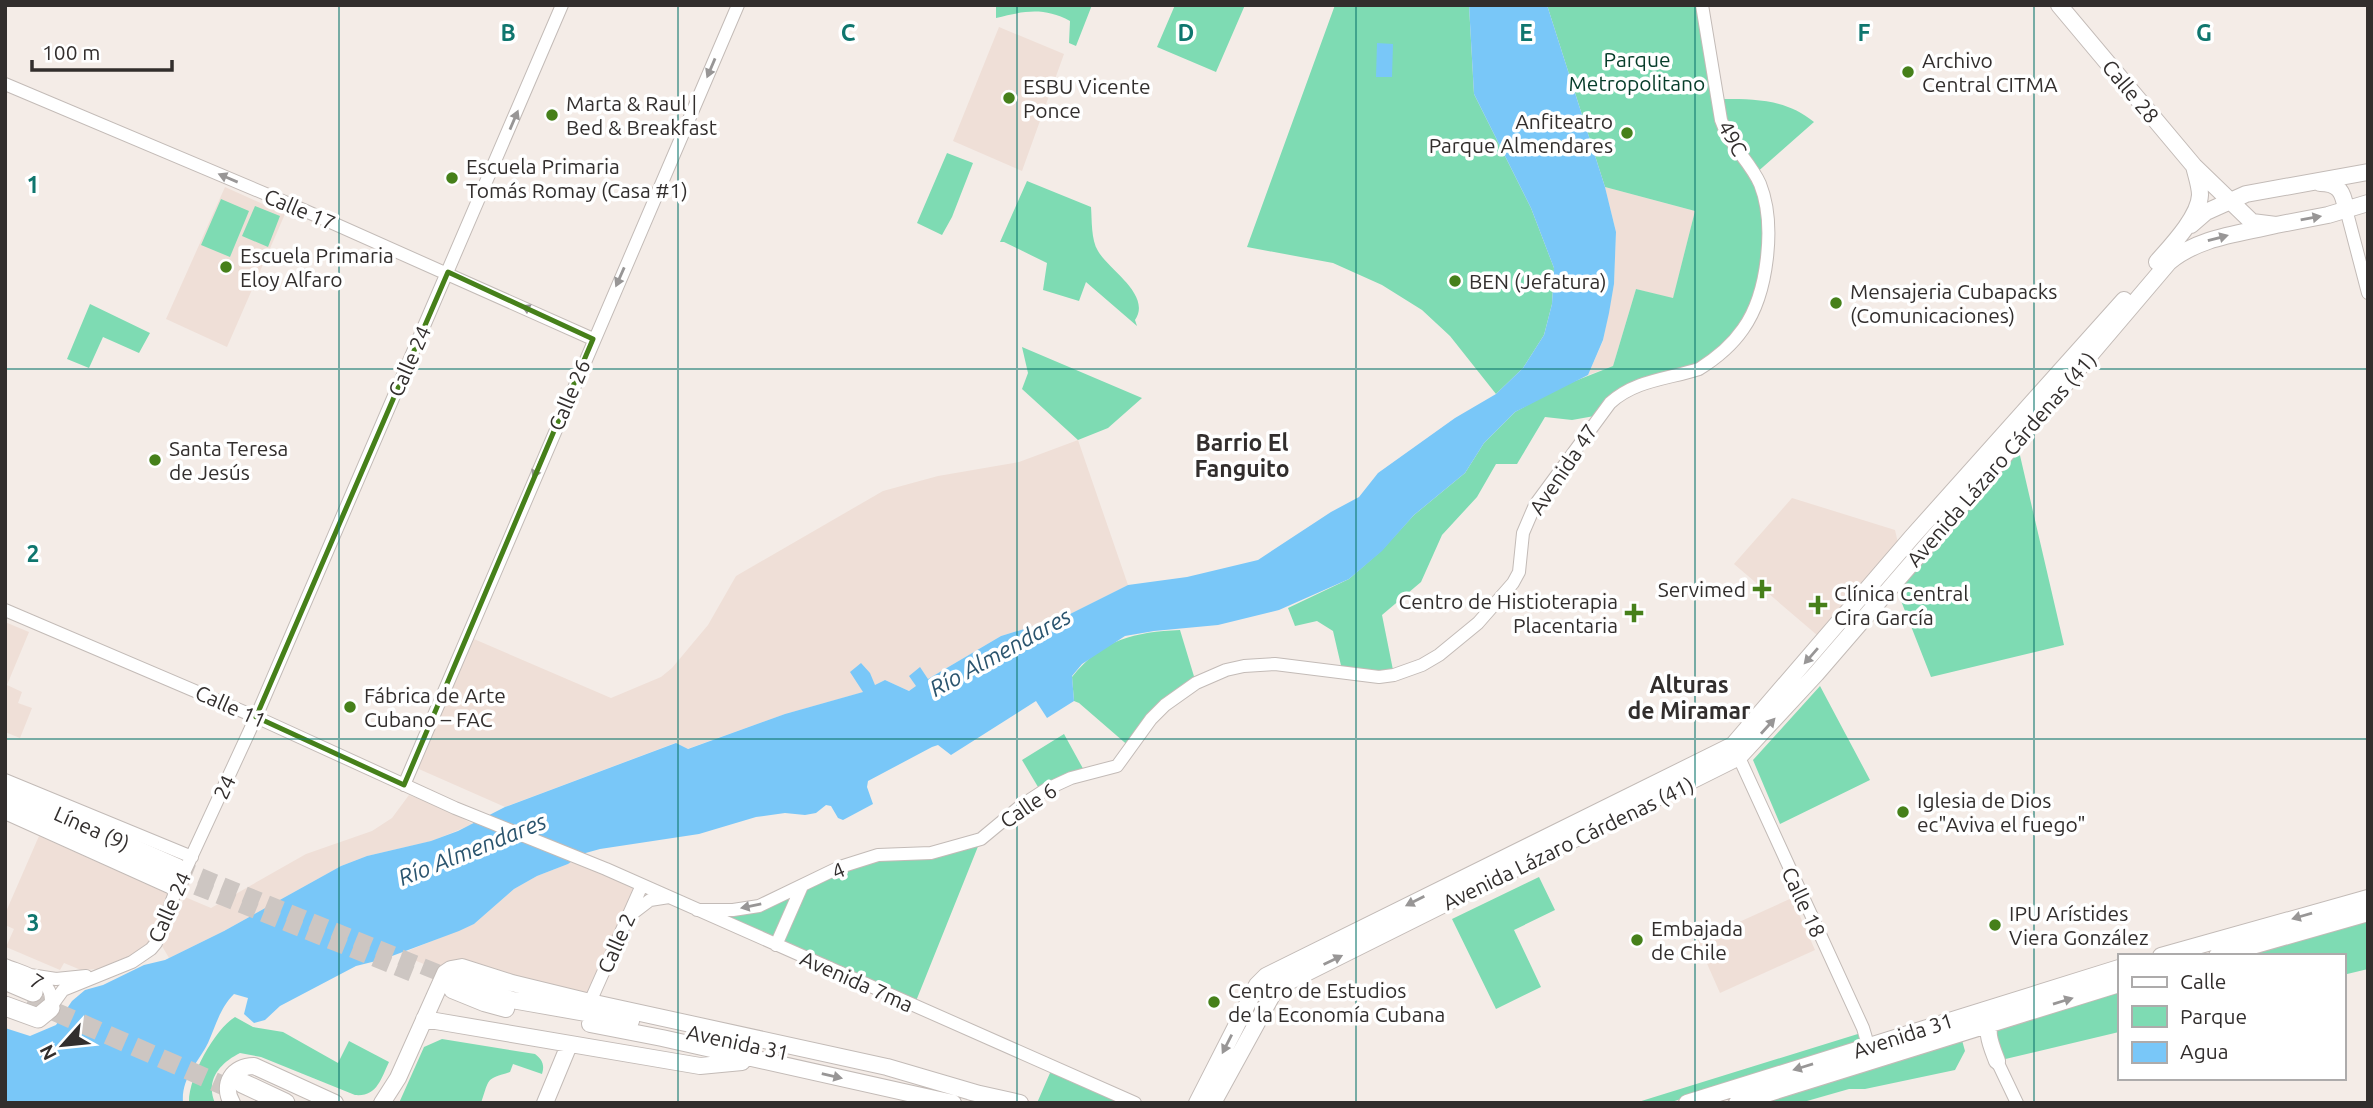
<svg xmlns="http://www.w3.org/2000/svg" width="2373" height="1108" font-family="Ubuntu,sans-serif">
<rect width="100%" height="100%" fill="#f4ece7"/>
<!-- built -->
<path fill="#efdfd7" d="M999 27 1064 54 1022 171 953 141Z
M225 187 285 214 227 347 166 319Z
M1605 187 1695 211 1673 299 1636 289 1613 366 1588 375 1603 341 1614 284 1616 232Z
M1078 440 1128 585 1064 617 1001 636 928 679 920 668 916 687 909 691 885 680 875 686 869 676 864 692 785 714 687 749 675 743 505 807 412 766 467 636 611 698 661 677 672 668 708 625 736 576 883 491 938 476 1019 462Z
M1792 498 1895 530 1900 552 1824 641 1734 564Z
M5 622 29 632 7 685 22 692 18 703 32 708 20 738 5 732Z
M409 795 442 808 473 824 432 841 367 856 341 866 224 931 169 958 162 946 185 897 211 908 306 854 372 831 392 818Z
M39 836 169 894 150 943 125 961 99 969 81 970 64 963 60 970 6 947 14 929 5 925V914Z
M582 854 642 885 590 1001 445 973 400 954 474 924 514 889 537 876 568 864Z
M1792 898 1815 950 1720 993 1697 941Z"/>
<!-- green -->
<path fill="#7edbb3" d="M996 5H1092L1076 46 1069 43 1070 21C1044 7 1024 11 996 18Z
M1175 5H1245L1216 72 1157 47Z
M1335 5H1469L1474 94 1531 208 1554 268 1552 304 1544 335 1523 368 1496 394 1450 336 1422 310 1382 285 1333 263 1247 247Z
M1547 5H1702L1716 99C1752 99 1785 98 1814 122L1755 174 1768 223 1755 306 1708 364 1651 381 1600 415 1572 420 1545 417 1517 464H1496L1477 497 1442 535 1421 582 1382 615 1394 675 1343 674 1333 631 1317 621 1295 626 1288 608 1349 579 1381 551 1414 515 1465 473 1484 443 1515 412 1560 387 1613 366 1636 289 1673 298 1695 211 1605 187Z
M947 153 973 163 952 217 942 235 917 223Z
M1027 181 1091 207C1092 220 1091 240 1098 251 1109 270 1152 295 1135 320L1137 326 1086 282 1079 301 1043 290 1047 263 1004 242H1000Z
M221 199 249 211 230 257 201 245Z
M255 206 280 216 268 247 242 236Z
M90 304 150 333 139 353 103 337 89 368 67 359Z
M1022 347 1142 398 1108 428 1078 440 1022 389 1028 373Z
M2012 421 2064 645 1931 677 1894 583 1816 674 1733 745Z
M1180 630 1196 683 1182 691 1131 748 1079 703 1074 701 1072 677C1102 639 1135 632 1180 630Z
M1820 686 1870 780 1780 824 1753 760Z
M1064 734 1086 774 1041 792 1022 760Z
M981 839 914 1006 697 910H733L878 855 931 853Z
M1539 877 1555 910 1514 930 1541 987 1496 1009 1452 919Z
M2368 913V969L2343 975V956H2217Z
M2119 984V1032L1997 1061 1988 1032Z
M235 1017 253 1027 283 1032 338 1063 349 1041 389 1062C381 1079 377 1097 355 1095L261 1057 240 1053C220 1063 205 1080 215 1103H189C188 1078 214 1030 235 1017Z
M1861 1033 1864 1043 1668 1103H1635Z
M1960 1033 1965 1051 1955 1070 1865 1089H1849L1800 1103H1737Z
M442 1039 535 1054C542 1059 545 1065 542 1074L513 1064 510 1072C485 1080 490 1077 481 1103H399L424 1047Z
M1053 1066 1135 1103H1037Z"/>
<!-- water -->
<path fill="#79c7f8" d="M1469 5H1547L1605 187 1616 232 1614 284 1609 313 1603 340 1588 375 1515 412 1484 443 1465 473 1414 515 1382 551 1349 579 1279 610 1218 625 1154 631 1125 636 1082 664 1072 676 1074 701 1047 718 1036 701 951 755 938 745 932 747 868 781 867 787 873 804 843 820 838 818 831 806 826 805 816 813 805 815 785 813 756 817 699 834 600 849 582 854 568 864 537 876 514 889 474 924 459 931 384 959 356 966 280 1006 265 1020 254 1023 244 1014 248 998 234 994C220 1008 216 1025 208 1043 198 1063 181 1078 183 1103H5V1028L30 1036 56 1025 72 1001 85 990 103 985 144 965 165 960 224 931 341 866 367 856 431 841 458 831 505 807 676 743 688 749 785 714 863 692 850 672 861 663 870 673 875 685 885 680 909 691 916 686 909 676 920 667 928 679 1001 636 1064 617 1128 585 1187 577 1258 560 1331 512 1359 497 1378 473 1455 418 1496 394 1523 368 1544 335 1552 304 1554 268 1531 208 1474 94Z
M1377 43 1393 44 1392 77H1376Z"/>
<g fill="none" stroke-linecap="round" stroke-linejoin="round">
<!-- major-tunnel -->
<path stroke="#cdc6c2" stroke-width="16" stroke-dasharray="16 8" stroke-linecap="butt" d="M178 867 454 979
M174 878 415 975"/>
<!-- highway-tunnel -->
<path stroke="#cdc6c2" stroke-width="19" stroke-dasharray="19 10" stroke-linecap="butt" d="M28 1000 238 1092"/>
<!-- minor casing -->
<g stroke="#c3bbb7" stroke-width="14">
<path id="minor" d="M5 84 299 208 593 339
M2346 209 2368 293
M5 610 256 717 455 808 606 869 1135 1103
M1736 751 1863 1028 1871 1055
M5 780 192 857
M404 785 738 5
M5 813 176 890
M697 910H733L759 906 840 867 878 855 931 853 981 839 1022 805 1045 790 1071 778 1117 766 1151 719 1165 705 1196 683 1226 670 1244 666 1275 664 1379 677 1394 675 1422 665 1439 655 1478 623 1513 583 1519 572 1523 533 1535 505 1610 403C1635 380 1668 379 1699 369 1715 359 1732 345 1743 329 1768 294 1776 224 1760 184 1750 161 1729 145 1721 120L1702 5
M633 913 650 900 669 897
M776 945 802 886
M5 965C27 974 57 979 50 1008
M30 975 56 979 86 976
M590 1002 642 885
M50 1008 63 990 132 962 151 949 156 943 176 890 256 717 562 5
M1997 1061 2017 1103"/>
</g>
<!-- major casing -->
<g stroke="#c3bbb7" stroke-width="18">
<path id="major" d="M2059 5 2194 166 2252 222 2276 225 2328 215 2368 203
M2320 183C2339 183 2343 192 2346 209
M2191 225 2206 212 2246 194 2368 172
M2157 262C2171 246 2199 217 2200 195 2200 186 2196 175 2194 166
M5 790 178 867
M5 802 174 878
M2161 956 2368 898
M2217 956 2368 913
M457 980 512 1000 631 1021
M452 990 484 1003 506 1009
M1993 1016C1984 1031 1991 1045 1997 1061
M424 1019 700 1066 742 1062
M590 1024 662 1038 953 1103
M971 1092 1020 1103
M232 1103C221 1084 233 1066 254 1066L335 1103
M382 1103 398 1078 445 973 451 969 462 967 512 983 590 1002 887 1067 979 1094
M545 1103 569 1045
M1197 1103 1257 985 1266 976 1733 745 1912 537 2124 300
M1213 1103 1276 988 1739 757 1816 674 2017 441 2169 262C2199 237 2239 234 2276 225
M1687 1103 2119 968
M1737 1103 2119 984"/>
</g>
<!-- highway casing -->
<g stroke="#c3bbb7" stroke-width="21">
<path id="highway" d="M5 980 33 992
M5 1006 38 1018 50 1008
M242 1083 285 1103"/>
</g>
<!-- minor -->
<use href="#minor" stroke="#fff" stroke-width="12"/>
<!-- major -->
<use href="#major" stroke="#fff" stroke-width="16"/>
<!-- highway -->
<use href="#highway" stroke="#fff" stroke-width="19"/>
</g>
<!-- one-way arrows -->
<defs><path id="oneway-solid" d="M-6-.8H1V-3.2L6.5 0L1 3.2V.8H-6Z" transform="scale(1.75)"/></defs>
<g fill="#989696">
<use href="#oneway-solid" transform="translate(711 68) rotate(113)"/>
<use href="#oneway-solid" transform="translate(514 120) rotate(-67)"/>
<use href="#oneway-solid" transform="translate(228 178) rotate(-157)"/>
<use href="#oneway-solid" transform="translate(2311 218) rotate(-10)"/>
<use href="#oneway-solid" transform="translate(2218 238) rotate(-15)"/>
<use href="#oneway-solid" transform="translate(620 277) rotate(114)"/>
<use href="#oneway-solid" transform="translate(531 310) rotate(-155)"/>
<use href="#oneway-solid" transform="translate(537 469) rotate(113)"/>
<use href="#oneway-solid" transform="translate(1811 656) rotate(131)"/>
<use href="#oneway-solid" transform="translate(1768 726) rotate(-48)"/>
<use href="#oneway-solid" transform="translate(1415 901) rotate(153)"/>
<use href="#oneway-solid" transform="translate(751 906) rotate(168)"/>
<use href="#oneway-solid" transform="translate(2302 916) rotate(164)"/>
<use href="#oneway-solid" transform="translate(1333 960) rotate(-26)"/>
<use href="#oneway-solid" transform="translate(2063 1001) rotate(-17)"/>
<use href="#oneway-solid" transform="translate(1227 1044) rotate(117)"/>
<use href="#oneway-solid" transform="translate(1803 1067) rotate(163)"/>
<use href="#oneway-solid" transform="translate(832 1076) rotate(13)"/>
</g>
<!-- marked area -->
<path fill="none" stroke="#46801a" stroke-width="5" stroke-linejoin="round" d="M448 272 593 339 404 785 256 717Z"/>
<!-- grid -->
<path fill="none" stroke="#0f766e" stroke-width="2" stroke-opacity="0.55" d="M339 5V1103M678 5V1103M1017 5V1103M1356 5V1103M1695 5V1103M2034 5V1103M5 369H2368M5 739H2368"/>
<!-- markers -->
<g fill="#46801a" stroke="#fff" stroke-width="2.5">
<circle cx="1908" cy="72" r="7"/>
<circle cx="1009" cy="98" r="7"/>
<circle cx="552" cy="115" r="7"/>
<circle cx="1627" cy="133" r="7"/>
<circle cx="452" cy="178" r="7"/>
<circle cx="226" cy="267" r="7"/>
<circle cx="1455" cy="281" r="7"/>
<circle cx="1836" cy="303" r="7"/>
<circle cx="155" cy="460" r="7"/>
<path d="M1758.5 578.5h7v7h7v7h-7v7h-7v-7h-7v-7h7z"/>
<path d="M1814.5 594.5h7v7h7v7h-7v7h-7v-7h-7v-7h7z"/>
<path d="M1630.5 602.5h7v7h7v7h-7v7h-7v-7h-7v-7h7z"/>
<circle cx="350" cy="707" r="7"/>
<circle cx="1903" cy="812" r="7"/>
<circle cx="1995" cy="925" r="7"/>
<circle cx="1637" cy="940" r="7"/>
<circle cx="1214" cy="1002" r="7"/>
</g>
<g text-anchor="middle" dominant-baseline="central" stroke-width="7" stroke-linejoin="round" paint-order="stroke">
<!-- park labels -->
<g font-size="21" fill="#063d2a" stroke="#fff">
<text x="1637" y="59">Parque<tspan x="1637" dy="24">Metropolitano</tspan></text>
</g>
<!-- poi labels -->
<g font-size="21" fill="#322e2d" stroke="#fff" text-anchor="start">
<text x="1922" y="60">Archivo<tspan x="1922" dy="24">Central CITMA</tspan></text>
<text x="1023" y="86">ESBU Vicente<tspan x="1023" dy="24">Ponce</tspan></text>
<text x="566" y="103">Marta &amp; Raul |<tspan x="566" dy="24">Bed &amp; Breakfast</tspan></text>
<text x="1613" y="121" text-anchor="end">Anfiteatro<tspan x="1613" dy="24">Parque Almendares</tspan></text>
<text x="466" y="166">Escuela Primaria<tspan x="466" dy="24">Tomás Romay (Casa #1)</tspan></text>
<text x="240" y="255">Escuela Primaria<tspan x="240" dy="24">Eloy Alfaro</tspan></text>
<text x="1469" y="281">BEN (Jefatura)</text>
<text x="1850" y="291">Mensajeria Cubapacks<tspan x="1850" dy="24">(Comunicaciones)</tspan></text>
<text x="169" y="448">Santa Teresa<tspan x="169" dy="24">de Jesús</tspan></text>
<text x="1746" y="589" text-anchor="end">Servimed</text>
<text x="1834" y="593">Clínica Central<tspan x="1834" dy="24">Cira García</tspan></text>
<text x="1618" y="601" text-anchor="end">Centro de Histioterapia<tspan x="1618" dy="24">Placentaria</tspan></text>
<text x="364" y="695">Fábrica de Arte<tspan x="364" dy="24">Cubano – FAC</tspan></text>
<text x="1917" y="800">Iglesia de Dios<tspan x="1917" dy="24">ec"Aviva el fuego"</tspan></text>
<text x="2009" y="913">IPU Arístides<tspan x="2009" dy="24">Viera González</tspan></text>
<text x="1651" y="928">Embajada<tspan x="1651" dy="24">de Chile</tspan></text>
<text x="1228" y="990">Centro de Estudios<tspan x="1228" dy="24">de la Economía Cubana</tspan></text>
</g>
<!-- street labels -->
<g font-size="21" fill="#322e2d" stroke="#fff">
<text transform="translate(2131 91) rotate(50)">Calle 28</text>
<text transform="translate(1733 138) rotate(61)">49C</text>
<text transform="translate(300 209) rotate(23)">Calle 17</text>
<text transform="translate(409 361) rotate(-66)">Calle 24</text>
<text transform="translate(569 395) rotate(-67)">Calle 26</text>
<text transform="translate(2001 459) rotate(-49)">Avenida Lázaro Cárdenas (41)</text>
<text transform="translate(1563 469) rotate(-56)">Avenida 47</text>
<text transform="translate(231 706) rotate(24)">Calle 11</text>
<text transform="translate(224 787) rotate(-65)">24</text>
<text transform="translate(1028 805) rotate(-34)">Calle 6</text>
<text transform="translate(92 828) rotate(24)">Línea (9)</text>
<text transform="translate(1568 843) rotate(-26)">Avenida Lázaro Cárdenas (41)</text>
<text transform="translate(838 870) rotate(-23)">4</text>
<text transform="translate(1804 902) rotate(65)">Calle 18</text>
<text transform="translate(169 907) rotate(-66)">Calle 24</text>
<text transform="translate(616 943) rotate(-66)">Calle 2</text>
<text transform="translate(37 981) rotate(33)">7</text>
<text transform="translate(857 981) rotate(24)">Avenida 7ma</text>
<text transform="translate(1903 1035) rotate(-18)">Avenida 31</text>
<text transform="translate(738 1042) rotate(12)">Avenida 31</text>
</g>
<!-- neighbourhood labels -->
<g font-size="23" font-weight="bold" fill="#322e2d" stroke="#fff">
<text x="1242" y="442">Barrio El<tspan x="1242" dy="26">Fanguito</tspan></text>
<text x="1689" y="684">Alturas<tspan x="1689" dy="26">de Miramar</tspan></text>
</g>
<!-- water labels -->
<g font-size="23" font-style="italic" fill="#2a546e" stroke="#fff">
<text transform="translate(1000 652) rotate(-29)">Río Almendares</text>
<text transform="translate(472 849) rotate(-22)">Río Almendares</text>
</g>
</g>
<g font-size="23" text-anchor="middle" font-weight="bold" fill="#0f766e" stroke="#fff" stroke-width="7" stroke-linejoin="round" paint-order="stroke">
<text x="508" y="41">B</text>
<text x="848" y="41">C</text>
<text x="1186" y="41">D</text>
<text x="1526" y="41">E</text>
<text x="1864" y="41">F</text>
<text x="2204" y="41">G</text>
<text x="33" y="193">1</text>
<text x="33" y="562">2</text>
<text x="33" y="931">3</text>
</g>
<!-- border -->
<rect width="2373" height="1108" fill="none" stroke="#322e2d" stroke-width="14"/>
<!-- legend -->
<rect x="2118" y="954" width="228" height="126" fill="#ffffff" stroke="#adabab" stroke-width="2"/>
<rect x="2132" y="977" width="35" height="10" fill="#ffffff" stroke="#adabab" stroke-width="2"/>
<text x="2180" y="989" font-size="21" fill="#322e2d">Calle</text>
<rect x="2132" y="1006" width="35" height="21" fill="#7edbb3" stroke="#adabab" stroke-width="2"/>
<text x="2180" y="1024" font-size="21" fill="#322e2d">Parque</text>
<rect x="2132" y="1042" width="35" height="21" fill="#79c7f8" stroke="#adabab" stroke-width="2"/>
<text x="2180" y="1059" font-size="21" fill="#322e2d">Agua</text>
<!-- north arrow -->
<g transform="translate(63 1045) rotate(243)" stroke="#ffffff" stroke-width="5" paint-order="stroke">
<path d="M0-5L12 26L0 18L-12 26Z" fill="#322e2d"/>
<text y="-10" font-size="19" font-weight="bold" text-anchor="middle" fill="#322e2d">N</text>
</g>
<!-- scale -->
<path d="M32 60v10h140v-10" fill="none" stroke="#322e2d" stroke-width="3.5"/>
<text x="42" y="60" font-size="21" fill="#322e2d" stroke="#ffffff" stroke-width="5" paint-order="stroke">100 m</text>
</svg>
